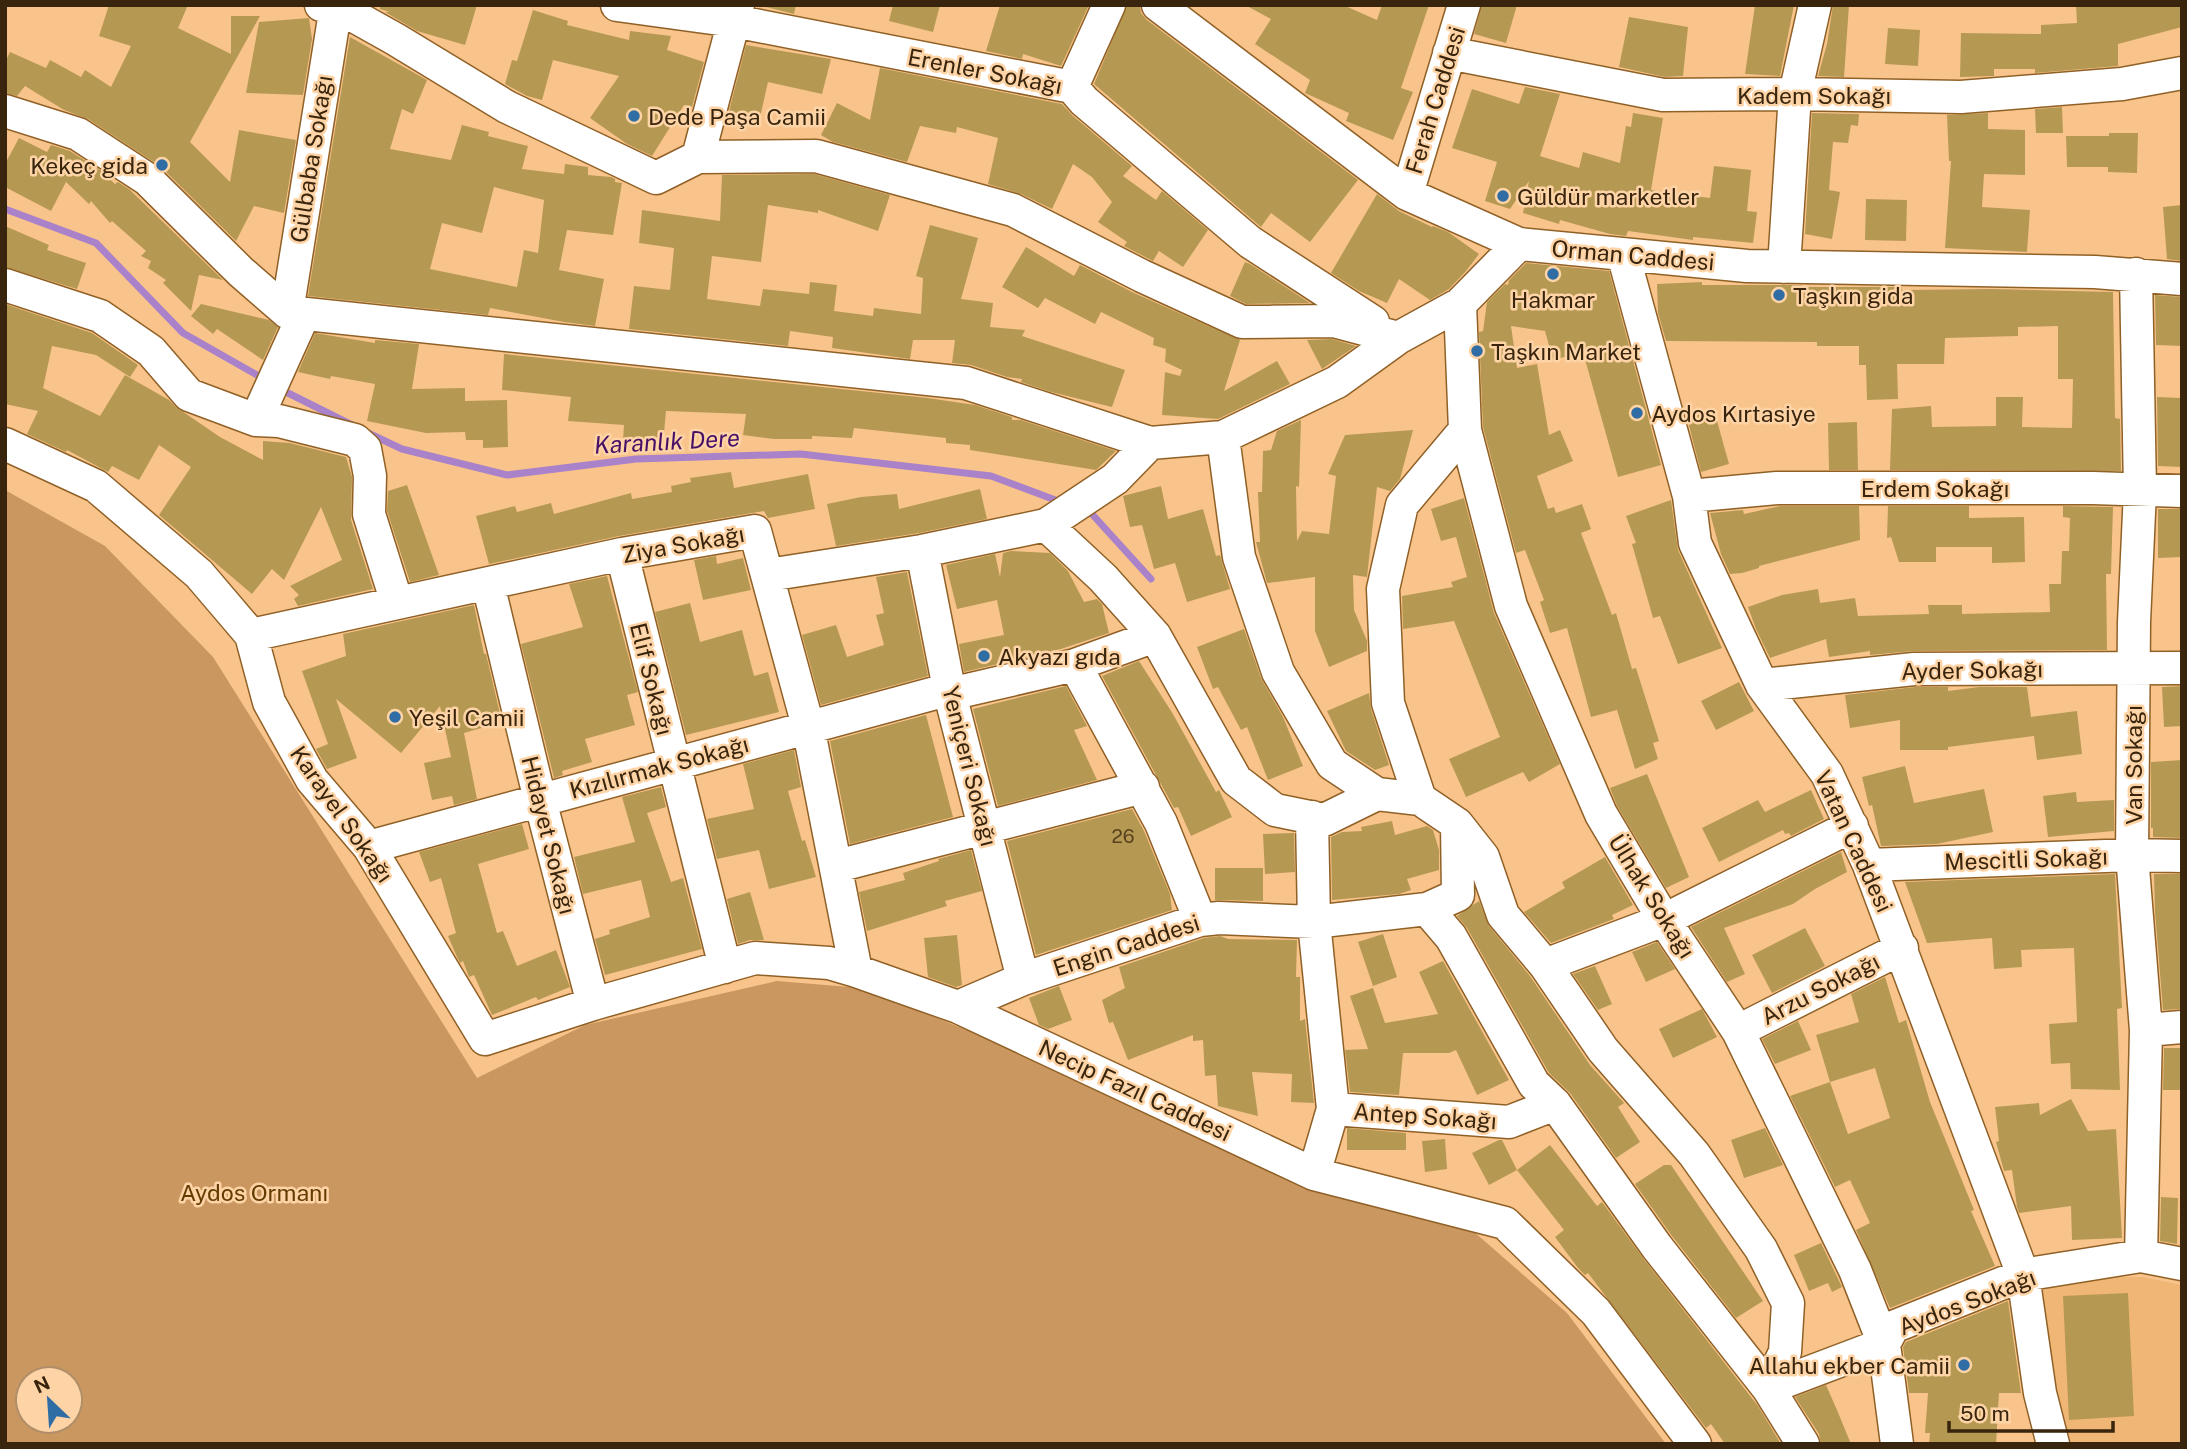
<svg xmlns="http://www.w3.org/2000/svg" width="2187" height="1449" font-family="'Public Sans',sans-serif">
<rect width="100%" height="100%" fill="#f9c48b"/>
<!-- built -->
<path fill="#f0b676" d="M2035 1277H2143L2182 1285V1444H2061Z"/>
<!-- green -->
<path fill="#c9975f" fill-rule="evenodd" d="M5 490 105 546 213 657 477 1078 585 1025 777 981 861 988 1473 1231 1567 1313 1666 1444H5ZM28 1379H70V1421H28Z"/>
<g fill="none" stroke-linecap="round" stroke-linejoin="round">
<!-- stream -->
<path stroke="#a982ca" stroke-width="7" d="M5 209 96 243 183 333 257 375
M288 393 352 425
M366 432 402 449 507 475 636 459 801 454 991 476 1058 501
M1091 513 1151 579"/>
</g>
<!-- building -->
<path fill="#b59953" fill-rule="evenodd" d="M109 5H188L178 28 231 54V16H260L190 142 230 182 239 130 296 140 284 213 254 206 236 241 160 166 88 119 64 110 25 86 17 96 5 93V62L10 52 46 68 50 60 81 77 85 70 111 87 131 46 99 36Z
M380 5H477L465 45 417 31 385 12H390L380 9Z
M758 5H796L794 14Z
M893 5H940L933 32 889 21Z
M1000 5H1089L1061 66 1023 54 1022 59 986 51Z
M1127 5 1140 6 1141 13 1147 20 1358 180 1310 242 1271 213 1261 227 1094 84Z
M1245 5H1343L1377 20 1382 5H1429L1401 88 1413 92 1393 140 1346 121 1349 113 1305 93 1310 80 1255 44 1271 19Z
M1482 5H1517L1506 43 1474 34Z
M1755 5H1794L1780 76 1745 74Z
M1833 5H1849L1844 77 1818 76 1827 44Z
M2076 5H2182V27L2118 44V66L2035 73V69H1994V76L1960 77 1961 33 2041 34V25L2077 23Z
M533 10 568 21 567 25 629 40 630 31 671 36 667 50 704 62 692 107 684 105 652 156 627 144 590 118 619 76 553 60 542 100 527 96 505 84 512 60 517 61Z
M1629 17 1688 27 1683 76 1665 77 1619 67Z
M309 18 312 39 303 95 246 93 259 22Z
M1888 28 1920 30 1918 66 1885 64Z
M350 37 427 80 413 114 402 109 390 149 451 160 462 125 489 132 488 136 528 146 522 169 564 174 565 164 588 167V175L611 177 615 179V182L622 183 613 235 567 230 559 270 604 279 595 326 564 322 490 308 488 315 308 296ZM494 187 544 200 538 253 524 250 517 287 430 269 442 223 482 233Z
M746 45 831 59 822 94 768 82 759 122 728 115Z
M880 68 1062 104 1072 115 1132 166 1123 176 1156 200 1162 191 1208 230 1183 267 1159 251 1153 261 1124 246 1127 242 1098 222 1112 202 1092 177 1073 164 1052 209 1021 194 988 184 998 138 957 127 956 133 920 126 907 162 833 142 821 135 837 103 870 120Z
M1525 87 1560 94 1540 156 1579 168 1583 152 1620 163 1626 126 1631 127 1633 113 1663 118 1651 190 1710 198 1714 166 1751 170 1747 211 1757 212 1753 243 1693 237V240L1628 231 1626 236 1610 234 1560 220 1559 224 1523 213 1529 181 1510 209 1485 201 1497 162 1452 148 1472 89 1519 104Z
M2062 107 2063 133H2036L2035 109Z
M1812 113 1859 114 1858 126 1851 125 1848 143 1833 142 1829 190 1840 192 1832 239 1805 234Z
M1988 113V129L2025 130V175L1984 174 1982 207 2030 210 2027 252 1945 248 1951 161H1949L1947 115Z
M2109 133H2138L2137 173 2108 172V167H2067L2066 136H2109Z
M19 138 47 152 51 145 70 151 100 170 115 184 118 182 129 189 223 280 199 275 191 311 163 283 166 280 148 268 151 261 141 256 146 251 112 221 110 223 91 201 89 204 66 182 51 211 5 187V164Z
M814 174 890 195 878 231 818 210V213L768 205 761 262 712 256 707 299 760 306 763 289 809 294 810 282 837 285 834 311 873 316 874 308 921 314 923 278 916 276 930 225 978 238 961 299 993 303 990 327 1025 330 1022 336 1125 370 1112 407 1051 392 1021 382 1022 379 1007 377 971 365 952 363 955 340H913L910 359 832 348 833 337 790 331 788 346 629 329 634 286 670 290 674 248 639 243 642 210 720 221 722 175Z
M1377 194 1399 211 1432 227 1433 226 1448 232 1479 254 1466 271 1449 289 1430 300 1399 279 1387 303 1359 291 1331 273Z
M1866 199 1907 200 1906 241 1865 240Z
M2182 205V261L2167 259 2163 207Z
M5 226 49 245 47 250 86 263 77 289 5 267Z
M1026 247 1074 276 1080 265 1134 293 1240 340 1224 391 1277 361 1290 384 1218 419 1162 415 1165 372 1180 376 1182 370 1165 362 1166 349 1153 345 1154 338 1101 312 1095 324 1045 298 1038 308 1002 287Z
M1245 262 1250 264 1310 303 1246 304 1230 296Z
M1526 263 1609 271 1661 465 1618 477 1583 352 1553 360 1545 331 1511 326 1517 368 1537 364 1549 435 1560 430 1573 461 1537 476 1548 509 1554 507 1556 513 1582 504 1591 529 1581 533 1612 615 1616 613 1632 669 1636 668 1659 741 1653 743 1658 759 1635 769 1617 710 1591 717 1567 628 1550 633 1540 602 1544 600 1525 550 1516 553 1483 427 1479 332 1483 331 1487 302 1505 284 1508 285 1509 280Z
M1702 282V285H1802V287H1902V290L1992 289 2113 292 2115 418 2120 419 2121 471 1890 470 1892 409 1931 406 1932 427 1996 426V397H2023L2022 427 2072 428 2073 379H2058V326L2018 327V336L1945 338 1944 364H1897L1898 399 1867 400 1866 365H1859V346H1817V342L1666 341 1658 313 1657 284Z
M2155 295 2182 297V346L2156 345Z
M5 304 92 333 138 365 130 377 96 355 52 346 43 388 100 416 125 375 169 400 176 407 220 437 263 460V441L290 443 346 457 352 477 351 520 373 589 298 606 294 599 299 595 290 586 342 560 321 507 284 580 272 569 252 594 159 515 191 467 159 445 139 480 112 466 108 472 67 450 66 452 27 434 38 411 5 404Z
M201 304 269 320 278 327 263 360 217 329 213 334 191 316Z
M315 333 375 343V340L419 344 412 389 465 388V401L507 400 508 447 483 448V440H466L465 432 426 433 367 421 375 384 331 376 330 379 298 372Z
M1332 339 1356 346 1322 369 1307 340Z
M504 354 928 398 975 405 1012 417V420H1021L1116 451 1096 470 970 450V445L946 443V438L854 428 852 438 812 436V439H774L743 435 746 414 666 411 663 444 623 441 624 425 568 421 571 397 502 390Z
M2157 397 2182 398V467L2158 466Z
M1714 410 1729 464 1701 472 1687 418Z
M1301 420 1299 487 1296 486 1297 541 1302 531 1329 534 1336 476 1328 474 1345 435 1413 430 1400 479 1390 491 1377 487 1367 577 1353 575 1354 610 1367 641V651L1329 667 1315 631V577L1267 583 1256 542H1260L1258 492H1262L1263 451 1271 450 1277 431Z
M1857 422 1858 470H1829L1828 423Z
M731 472 734 488 808 474 815 509 768 518 764 511 752 513 619 536 489 564 476 516 515 506 517 512 551 503 554 514 631 493 632 499 672 492 671 486 691 482 690 478Z
M407 485 439 575 410 582 387 511 388 491Z
M1161 486 1168 519 1203 509 1216 556 1220 555 1230 589 1187 602 1175 563 1154 569 1142 525 1130 527 1123 496Z
M980 489 987 519 919 533 836 546 827 504 861 497 897 494 899 509Z
M1464 498 1494 613 1560 764 1529 782 1523 772 1466 797 1449 759 1500 737 1454 621 1403 629 1402 596 1453 587 1451 582 1467 577 1456 537 1441 541 1431 509Z
M1671 500 1678 550 1722 648 1678 664 1660 616 1653 618 1632 544 1636 543 1626 516Z
M1780 506H1859L1860 540 1759 566V568L1742 573 1730 574 1721 554 1710 513 1743 510 1744 514Z
M1888 506H1969V518L2024 517 2025 562 1992 563V547H1936V562H1899L1891 537 1887 538Z
M2063 506 2113 507 2111 574H2106L2107 650 1914 651 1870 655V651L1829 657 1826 639 1770 658 1756 629 1748 607 1782 595 1818 589 1820 603 1855 598 1858 616 1929 614 1928 605H1962V614L2050 612 2049 584H2061L2062 551H2069L2070 518 2063 517Z
M2158 509H2182V557L2158 558Z
M1011 551 1050 553 1068 571 1084 602 1097 599 1102 604 1109 633 1061 649 964 672 959 644 1004 635 997 600 957 609 946 565 995 554 1000 577 1003 553Z
M716 556 717 564 743 558 751 590 703 600 694 560Z
M907 572 928 676 821 705 802 635 836 625 847 657 884 645 876 615 884 613 876 577Z
M607 576 638 692 627 695 635 725 585 739 592 762 562 771 563 775 554 778 521 644 583 627 569 584Z
M690 603 700 642 742 630 754 676 768 672 779 712 686 735 655 612Z
M474 605 484 654H486L502 722 464 733 477 799 454 805 452 796 432 800 424 763 451 757 440 706 401 753 336 699 357 758 327 769 316 749 328 744 302 671 346 656 343 634Z
M1244 629 1261 678 1283 717 1303 766 1268 780 1247 727 1241 730 1218 687 1213 689 1197 647Z
M1139 661 1173 714 1216 792 1219 790 1232 817 1191 836 1178 807 1174 808 1102 676Z
M1739 682 1754 711 1716 730 1701 701Z
M1066 686 1087 726 1074 730 1097 780 998 806 973 709Z
M2182 686V726L2164 727 2162 687Z
M1915 687H1948V691L1979 687H2027L2031 717 2077 711 2082 754 2037 760 2034 736 1948 747V750H1900V720L1850 728 1845 695Z
M1369 693 1371 709 1389 765 1375 770 1346 751 1327 711Z
M926 715 953 817 850 844 830 741Z
M794 750 801 787 788 791 802 841 805 840 816 877 769 889 759 850 717 859 707 819 754 809 743 764Z
M2182 760V838L2153 837V828H2151V762Z
M1905 766 1914 803 1984 789 1993 832 1937 844 1881 846 1872 805 1869 806 1862 777Z
M1647 774 1689 877 1666 888 1617 806 1610 788Z
M661 787 666 807 647 813 671 882 683 878 702 949 605 975 595 939 610 934 609 930 650 917 641 880 583 894 574 857 635 842 622 797Z
M1811 790 1824 819 1791 836 1789 833 1785 834 1783 830 1719 862 1702 828 1758 800 1765 812Z
M2076 792 2077 802 2114 800V831L2048 837 2043 796Z
M1132 809 1144 831 1170 894 1172 910 1036 955 1007 841Z
M1392 821 1395 835 1427 826 1433 830 1439 850V870L1407 879 1411 890 1399 894 1332 900 1331 837 1342 832 1362 831 1361 827Z
M522 824 529 849 478 864 497 933 503 931 517 966 556 950 570 987 538 1000 536 997 492 1015 474 975 469 977 463 961 460 963 457 957 448 936 456 933 441 878 430 882 419 852Z
M1294 833 1295 872 1265 874 1263 834Z
M971 850 982 891 945 901 947 906 867 931 859 892 905 880 903 873 939 861 938 859Z
M1841 852 1847 872 1815 889 1793 904 1724 928 1745 974 1727 982 1691 927Z
M1605 857 1633 905 1612 915 1614 919 1551 943 1524 912 1565 888 1562 882Z
M1215 868H1263V901L1215 900Z
M2115 874 2122 1008 2117 1009 2120 1090 2071 1089 2070 1063 2051 1064 2049 1024 2077 1022 2074 948 2021 950 2022 967 1994 969 1992 938 1927 943 1905 882Z
M2154 874H2182V1009L2163 1010 2155 912Z
M750 892 764 940H750L738 944 727 899Z
M1479 901 1489 926 1530 976 1590 1065 1624 1103 1618 1107 1640 1142 1616 1158 1570 1093 1549 1073 1467 928 1457 916Z
M1805 928 1825 966 1772 993 1752 955Z
M1383 934 1397 977 1373 986 1358 942Z
M957 935 962 985 956 987 928 977 924 938Z
M1220 936 1228 939 1297 940 1296 977H1300V1021L1305 1019 1314 1103 1291 1102 1292 1074 1252 1072 1258 1116 1218 1106 1216 1075 1205 1076 1203 1040 1193 1041V1035L1128 1060 1113 1022 1109 1023 1102 1000 1125 988 1119 967 1204 938Z
M1657 942 1675 969 1646 982 1632 952Z
M1443 961 1509 1080 1477 1095 1456 1050 1449 1053H1403L1399 1095 1350 1092 1345 1050 1368 1049 1350 996 1373 988 1385 1023 1438 1014 1419 972Z
M1595 966 1612 1004 1598 1010 1573 974Z
M1885 977 1899 1023 1906 1020 1930 1102 1974 1210 1971 1211 1995 1266 1890 1308 1856 1230 1870 1223 1850 1180 1835 1187 1790 1096 1830 1082 1816 1035 1859 1022 1851 994ZM1875 1068 1890 1118 1848 1134 1830 1082Z
M1059 986 1072 1020 1048 1029 1039 1025 1029 998Z
M1702 1009 1717 1037 1673 1058 1659 1029Z
M1798 1021 1811 1050 1775 1064 1762 1039Z
M2164 1048H2182V1090H2163Z
M2071 1099 2088 1131 2116 1129 2122 1238 2072 1240 2071 1206 2019 1213 2017 1207 2012 1170 2004 1171 1996 1142 1999 1141 1995 1107 2039 1103 2040 1115Z
M1347 1128 1406 1133V1150H1347Z
M1765 1128 1783 1165 1744 1178 1731 1140Z
M1445 1139 1447 1169 1425 1172 1422 1141Z
M1499 1140H1502L1517 1170 1489 1185 1472 1153Z
M1550 1145 1597 1206 1602 1202 1643 1258 1758 1406 1781 1444H1725L1711 1424 1706 1428 1588 1273 1585 1275 1578 1268 1555 1237 1564 1230 1517 1170Z
M1664 1165H1671L1763 1301 1736 1318 1672 1236 1635 1184Z
M2161 1197 2178 1198 2177 1244 2160 1241Z
M1821 1243 1842 1287 1832 1292 1828 1283 1809 1291 1794 1255Z
M2128 1293 2134 1416 2069 1420 2063 1296Z
M2008 1301 2021 1393H1999L1996 1444H1929L1930 1433H1925L1928 1393H1909L1903 1347 1906 1342Z
M1826 1385 1837 1410 1851 1444H1821L1819 1434 1795 1397Z"/>
<g fill="none" stroke-linecap="round" stroke-linejoin="round">
<!-- minor casing -->
<g stroke="#906127" stroke-width="35">
<path id="minor" d="M321 5 336 6 395 39 507 107 656 178 698 157 816 156 1013 210 1142 276 1242 322 1334 321 1398 338
M617 5 734 21 1072 87 1084 101 1250 242 1373 322
M1158 5 1407 194 1519 244 1747 266 2095 272 2182 279
M1449 53 1663 95 1795 94 1961 97 2122 84 2182 73
M1072 87 1109 5
M5 111 78 134 147 179 241 272 287 312 966 383 1150 443 1223 437
M698 157 738 5
M1407 194 1464 5
M1519 244 1460 304 1398 338 1337 382 1223 437 1239 557 1278 672 1332 764 1377 794 1420 799 1457 824 1458 895 1427 909 1451 937 1534 1084 1555 1104 1657 1247 1768 1388 1803 1444
M1623 254 1689 496 1695 543 1762 685 1827 774 1869 865 2023 1275 2040 1393 2053 1444
M1784 267 1795 94 1815 5
M2136 274 2140 491 2134 622 2132 855 2146 1030 2141 1256
M5 285 100 316 151 351 189 395 256 420 279 421 355 440 365 449 370 476 369 514 397 603
M287 312 336 6
M256 420 304 314
M1465 430 1511 606 1601 814 1664 920 1738 1031 1855 1270 1884 1344 1768 1388
M5 444 96 486 199 574 251 635 269 702 312 780 369 847 485 1039 593 1004 755 958 829 963 856 971 958 1007 1314 1174 1505 1223 1596 1312 1695 1444
M1689 496 1777 488H2093L2182 491
M1046 525 1115 479 1150 443
M922 551 950 694 1023 979
M622 554 725 967
M768 575 922 551 1046 525 1103 578 1155 636 1236 780 1275 810 1324 820 1377 794
M488 584 540 800 593 1004
M251 635 622 554 755 531 808 726 856 971
M1075 665 1161 823 1200 920
M1762 685 1914 669 2182 668
M950 694 1075 665 1155 636
M1420 799 1388 703 1383 589 1402 505 1465 430 1460 304
M1312 817 1314 922 1333 1109 1314 1174
M1457 824 1483 857 1503 915 1545 965 1603 1050 1694 1154 1761 1249 1788 1303 1785 1352 1768 1388
M369 847 950 689
M1869 865 2132 855 2182 856
M837 866 1143 787
M1545 965 1664 920 1852 826
M958 1007 1023 979 1200 920 1219 918 1314 922 1427 909
M2146 1030 2182 1027
M1738 1031 1902 948
M1333 1109 1509 1122 1555 1104
M1897 1444 1884 1344 1893 1327 2023 1275 2141 1256 2182 1264"/>
</g>
<!-- minor -->
<use href="#minor" stroke="#fff" stroke-width="32"/>
</g>
<!-- markers -->
<g fill="#2f6da4" stroke="#fed4a6" stroke-width="2.5">
<circle cx="634" cy="116" r="7"/>
<circle cx="162" cy="165" r="7"/>
<circle cx="1503" cy="196" r="7"/>
<circle cx="1553" cy="274" r="7"/>
<circle cx="1779" cy="295" r="7"/>
<circle cx="1477" cy="351" r="7"/>
<circle cx="1637" cy="413" r="7"/>
<circle cx="984" cy="656" r="7"/>
<circle cx="395" cy="717" r="7"/>
<circle cx="1964" cy="1365" r="7"/>
</g>
<g text-anchor="middle" dominant-baseline="central" stroke-width="5" stroke-linejoin="round" paint-order="stroke">
<!-- number labels -->
<g font-size="19" fill="#58421e">
<text x="1123" y="836">26</text>
</g>
<!-- street labels -->
<g font-size="23" fill="#39250d" stroke="#fed4a6">
<text transform="translate(985 71) rotate(11)">Erenler Sokağı</text>
<text x="1814" y="95">Kadem Sokağı</text>
<text transform="translate(1435 100) rotate(-73)">Ferah Caddesi</text>
<text transform="translate(311 159) rotate(-81)">Gülbaba Sokağı</text>
<text transform="translate(1633 255) rotate(5)">Orman Caddesi</text>
<text x="1935" y="488">Erdem Sokağı</text>
<text transform="translate(683 544) rotate(-10)">Ziya Sokağı</text>
<text transform="translate(1972 670) rotate(-1)">Ayder Sokağı</text>
<text transform="translate(652 679) rotate(76)">Elif Sokağı</text>
<text transform="translate(2133 765) rotate(-90)">Van Sokağı</text>
<text transform="translate(970 766) rotate(76)">Yeniçeri Sokağı</text>
<text transform="translate(659 767) rotate(-15)">Kızılırmak Sokağı</text>
<text transform="translate(342 814) rotate(55)">Karayel Sokağı</text>
<text transform="translate(549 835) rotate(76)">Hidayet Sokağı</text>
<text transform="translate(1854 841) rotate(65)">Vatan Caddesi</text>
<text transform="translate(2026 859) rotate(-2)">Mescitli Sokağı</text>
<text transform="translate(1652 896) rotate(58)">Ülhak Sokağı</text>
<text transform="translate(1126 945) rotate(-18)">Engin Caddesi</text>
<text transform="translate(1820 989) rotate(-27)">Arzu Sokağı</text>
<text transform="translate(1135 1090) rotate(25)">Necip Fazıl Caddesi</text>
<text transform="translate(1425 1116) rotate(4)">Antep Sokağı</text>
<text transform="translate(1967 1302) rotate(-21)">Aydos Sokağı</text>
</g>
<!-- poi labels -->
<g font-size="23" fill="#39250d" stroke="#fed4a6" text-anchor="start">
<text x="648" y="116">Dede Paşa Camii</text>
<text x="148" y="165" text-anchor="end">Kekeç gida</text>
<text x="1517" y="196">Güldür marketler</text>
<text x="1793" y="295">Taşkın gida</text>
<text x="1553" y="299" text-anchor="middle">Hakmar</text>
<text x="1491" y="351">Taşkın Market</text>
<text x="1651" y="413">Aydos Kırtasiye</text>
<text x="998" y="656">Akyazı gıda</text>
<text x="409" y="717">Yeşil Camii</text>
<text x="1950" y="1365" text-anchor="end">Allahu ekber Camii</text>
</g>
<!-- park labels -->
<g font-size="23" fill="#633c02" stroke="#fed4a6">
<text x="254" y="1192">Aydos Ormanı</text>
</g>
<!-- water labels -->
<g font-size="24" font-style="italic" fill="#461067" stroke="#fed4a6">
<text transform="translate(667 441) rotate(-3)">Karanlık Dere</text>
</g>
</g>
<!-- border -->
<rect width="2187" height="1449" fill="none" stroke="#39250d" stroke-width="14"/>
<!-- north arrow -->
<g transform="translate(49 1400) rotate(335)"><circle r="33" fill="#fed4a6" stroke="#af8e69" stroke-width="2"/>
<path d="M0-5L12 26L0 18L-12 26Z" fill="#2f6da4"/>
<text y="-10" font-size="19" font-weight="bold" text-anchor="middle" fill="#39250d">N</text>
</g>
<!-- scale -->
<path d="M1949 1421v10h164v-10" fill="none" stroke="#39250d" stroke-width="3.5"/>
<text x="1960" y="1421" font-size="21" fill="#39250d" stroke="#fed4a6" stroke-width="5" paint-order="stroke">50 m</text>
</svg>
